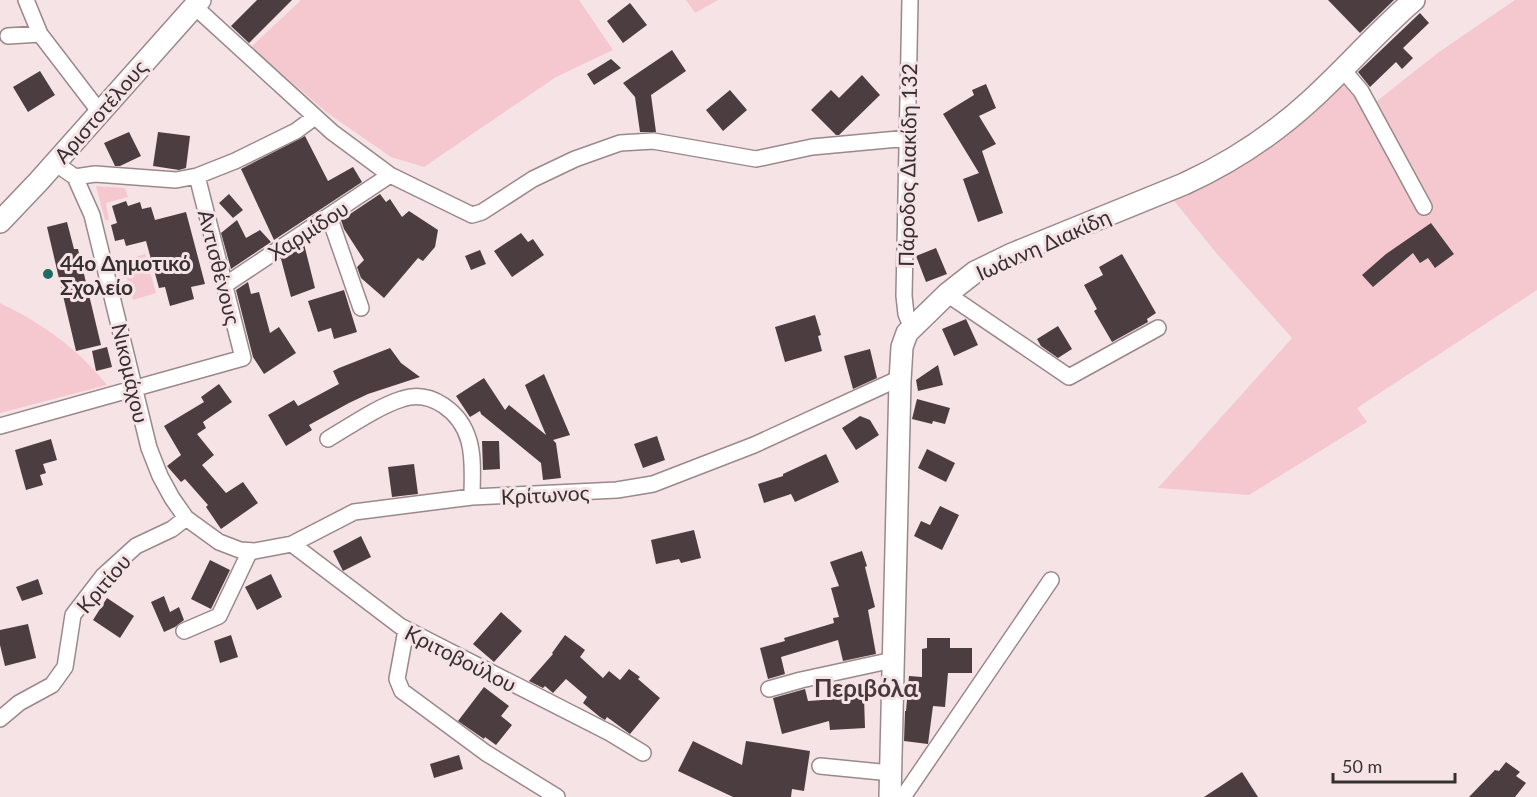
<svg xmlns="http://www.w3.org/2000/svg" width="1537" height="797" font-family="Lato,sans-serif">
<rect width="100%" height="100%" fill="#f6e3e6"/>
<!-- green -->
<path fill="#f5c8d0" d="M301 0H579L613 50 556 77 424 167 391 157 326 112 251 47Z
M686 0H718L695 13Z
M1515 0H1537V290L1357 408 1367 422 1249 495 1158 488 1292 338 1217 254 1171 197 1349 69 1377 101 1439 52Z
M96 186 125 188 128 197 106 203 109 220H105Z
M145 254 156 293 133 300 122 261Z
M0 303C43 324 76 347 107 385L0 413Z"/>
<!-- building -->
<path fill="#4c3e40" d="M257 0H292L249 43 231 26Z
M1328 0H1394L1360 33Z
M630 3 647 25 623 43 607 21Z
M1420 13 1429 23 1403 48 1413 58 1402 69 1396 62 1370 87 1358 72Z
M672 50 686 71 651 95 656 132H640L635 97 623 83Z
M611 59 621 68 594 85 587 74Z
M40 71 55 95 28 112 13 87Z
M862 75 880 95 839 135H836L811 110 831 90 839 98Z
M986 84 996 108 979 116 996 144 982 151 1003 213 978 222 963 179 979 173 943 114 974 95 972 90Z
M730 90 747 110 723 131 706 110Z
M129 132 141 156 120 166H115L104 143Z
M158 132 190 136 186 168 179 170 153 166Z
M305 136 328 181 353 167 362 182 274 240 241 169Z
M229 194 243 210 233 218 219 203Z
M380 194 386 202 390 199 402 217 409 211 438 230 435 247 423 261 418 258 384 298 361 278 357 267 364 260 344 229 341 220Z
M126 201 128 206 140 202 142 209 151 207 155 220 186 212 205 284 191 287 194 299 170 306 165 287 159 288 146 241 126 246 124 239 115 241 111 225 117 223 112 206Z
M237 220 246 238 260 230 271 242 231 269 221 233Z
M67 222 74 249H78L101 345 76 351 47 227Z
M1431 223 1454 254 1435 268 1428 258 1420 263 1413 253 1373 287 1362 275 1386 254Z
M521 233 528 242 533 239 544 255 512 277 494 251Z
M304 244 315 288 291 297 281 259Z
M936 248 947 274 926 282 916 256Z
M480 250 486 264 471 270 465 256Z
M1122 254 1156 313 1147 319 1148 322 1112 342 1094 311 1097 309 1084 285 1103 275 1099 267Z
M248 282 251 294 259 292 270 333 279 327 296 353 264 374 253 357 236 290Z
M344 290 357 332 334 339 331 328 318 332 308 301Z
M815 315 821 335 818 336 822 351 785 362 775 327Z
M966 319 978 345 954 356 942 329Z
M1058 326 1072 349 1058 358 1041 346 1037 339Z
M107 347 112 367 96 371 92 351Z
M390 348 401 363 420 377 368 394 349 403 309 425 312 430 286 446 268 415 294 400 298 406 339 384 333 371 339 368Z
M870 349 877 378 853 389 844 356Z
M938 365 943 385 918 391 916 380Z
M544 374 570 435 553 440 556 443 561 478 543 480 541 463 481 414 480 411 470 417 456 396 484 378 505 410 509 405 546 435 525 385Z
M219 384 232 402 203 422 206 428 197 434 214 455 202 465 226 493 243 482 258 503 221 529 206 507 208 505 185 479 181 482 167 466 181 455 164 426 204 402 201 397Z
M917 399 950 408 945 424 933 421 932 424 912 419Z
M860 416 870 420 879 435 856 450 842 428Z
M657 436 665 460 643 468 634 444Z
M51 439 57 460 43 464 46 473 40 475 43 485 26 490 15 450Z
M482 441H499L500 469 483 470Z
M927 449 955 463 946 482 918 468Z
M826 454 839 482 795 502 791 494 764 503 758 484 783 476V474Z
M414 464 418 494 392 497 388 467Z
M940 506 959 515 942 550 914 536 921 521 930 525Z
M694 530 701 558 681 563 679 559 656 564 651 540Z
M361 536 371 557 343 571 333 551Z
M862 551 867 566 865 567 875 607 868 610 876 654 843 661 838 640 781 657 785 674 768 679 760 648 785 641 784 638 834 623 833 618 839 617 831 588 839 586 830 562Z
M210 560 230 570 211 609 191 599Z
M271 574 282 597 257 610 245 587Z
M38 579 43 594 22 601 16 587Z
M164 596 170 612 179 607 184 620 175 627 164 632 151 602Z
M107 598 134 616 120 638 93 620Z
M501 612 522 631 494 662 473 644Z
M28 624 36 658 5 666 0 645V630Z
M231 635 238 657 220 663 214 641Z
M565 635 585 650 580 657 603 678 609 671 620 680 629 669 640 677 638 679 660 698 630 734 607 717 605 720 600 717 583 703 587 697 566 679 553 693 545 686 543 688 529 681 553 654 552 653Z
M927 638H950V648H972V673H948L945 707 933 706 928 744 904 741 905 711H906L909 676 922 677V649L927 648Z
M484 687 509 706 501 716 512 725 496 745 485 737 484 739 458 721Z
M805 689 808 701 864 697 865 728 830 730 829 721 782 734 773 698Z
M693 741 742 765 746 741 810 751 804 791 792 789 791 797H733L678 771Z
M459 755 463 769 434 778 430 764Z
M1506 762 1520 772 1516 776 1526 783 1515 797H1469L1495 770 1499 771Z
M1242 772 1258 797H1204Z"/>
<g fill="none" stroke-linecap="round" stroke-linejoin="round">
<!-- street casing -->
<g stroke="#9a898b" stroke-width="18">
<path id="street" d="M26 0 40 34 99 111
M910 0 904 296 906 314 912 328
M194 6 332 132 390 175 472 215 482 212 533 179 575 159 620 143 653 141 756 159 812 147 909 138
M8 36 40 34
M1343 70 1361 91 1424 207
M55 163 75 177 92 215 149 448 160 476 172 498 186 518 219 542 240 550 255 551 292 544 354 512 472 497 617 490 653 484 754 445 900 378
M75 177 95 174 176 180 197 176 235 161 296 131 315 117
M329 216 361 308
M225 285 390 175
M947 294 1069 377 1158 328
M0 426 243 358 197 176
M328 439C350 426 379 406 402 399 431 389 461 412 469 441 474 459 472 479 472 497
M292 544 400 626 610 733 643 753
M406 630 397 679 402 691 486 753 557 797
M184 631 219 616 250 551
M769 689 801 680 893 660
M0 719 19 703 52 685 65 667 73 615 103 576 136 546 172 529 186 518
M820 766 891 773
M903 797 1051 580"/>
</g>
<!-- secondary casing -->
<g stroke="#9a898b" stroke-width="24">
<path id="secondary" d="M0 222 39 181 200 0
M890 797 900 381 902 347 907 333 947 294 975 272 1012 254 1184 184C1230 163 1274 134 1311 100 1346 68 1378 31 1414 0"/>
</g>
<!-- street -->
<use href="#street" stroke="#fff" stroke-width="15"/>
<!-- secondary -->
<use href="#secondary" stroke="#fff" stroke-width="21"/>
</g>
<!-- markers -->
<circle fill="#206a64" stroke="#f6e3e6" stroke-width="2" cx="48" cy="274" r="6"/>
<g text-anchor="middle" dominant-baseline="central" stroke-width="6" stroke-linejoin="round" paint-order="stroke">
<!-- street labels -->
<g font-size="21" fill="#373031" stroke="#f6e3e6">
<text transform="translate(100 111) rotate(-49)">Αριστοτέλους</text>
<text transform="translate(907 165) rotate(-89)">Πάροδος Διακίδη 132</text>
<text transform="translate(308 230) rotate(-33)">Χαρμίδου</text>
<text transform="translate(1043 244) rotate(-24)">Ιωάννη Διακίδη</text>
<text transform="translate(220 267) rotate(76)">Αντισθένους</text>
<text transform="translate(131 373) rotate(77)">Νικομάχου</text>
<text transform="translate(545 494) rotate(-3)">Κρίτωνος</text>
<text transform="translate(103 583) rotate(-49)">Κριτίου</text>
<text transform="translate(461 658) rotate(27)">Κριτοβούλου</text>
</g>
<!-- poi labels -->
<g font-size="21" font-weight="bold" fill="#373031" stroke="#f6e3e6" text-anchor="start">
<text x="60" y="262">44ο Δημοτικό<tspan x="60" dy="24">Σχολείο</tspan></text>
</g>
<!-- quarter labels -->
<g font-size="24" font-weight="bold" fill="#47383b" stroke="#f6e3e6">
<text x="866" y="687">Περιβόλα</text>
</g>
</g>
<!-- scale -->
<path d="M1333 773v9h122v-9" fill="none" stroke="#373031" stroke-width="3"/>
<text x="1342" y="773" font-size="18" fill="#373031" stroke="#f6e3e6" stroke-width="4.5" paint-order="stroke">50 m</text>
</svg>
